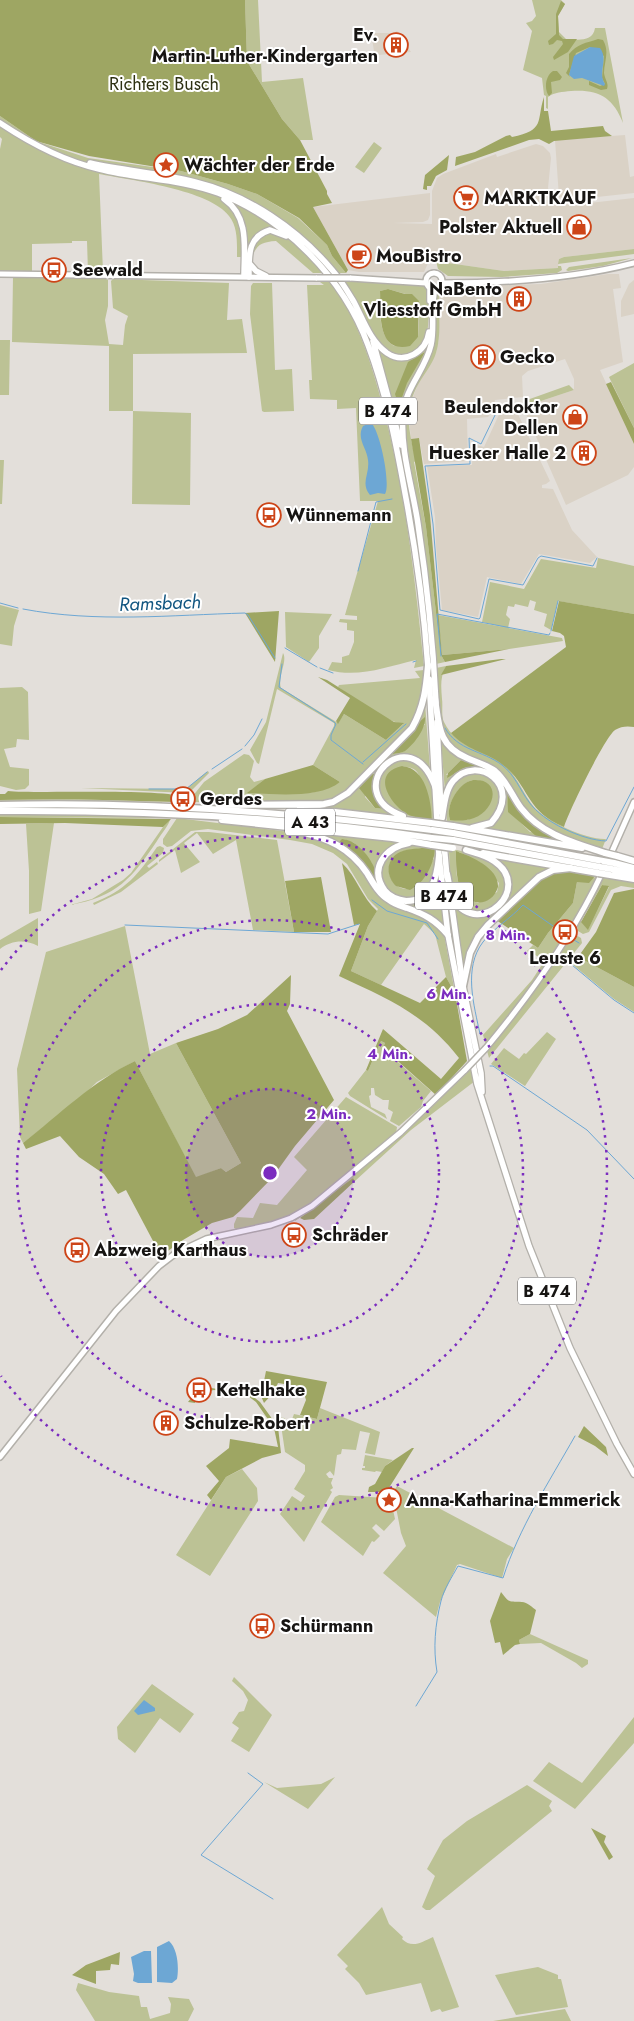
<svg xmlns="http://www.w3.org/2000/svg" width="634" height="2021" font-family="Jost,sans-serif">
<rect width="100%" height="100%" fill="#e3dfda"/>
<!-- built -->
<path fill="#dad2c6" d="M397 31 411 52 379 55 372 60 374 51 371 33H394Z
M625 135 630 177 634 176V193L569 200 559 197 555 140Z
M536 144 543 146 550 153 551 158 548 188 552 198 559 203 571 205 634 198V249L564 257 559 259 558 268 504 271 441 262 437 260 429 261 424 272H359L348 270 313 207 430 193V215L428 220 423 222 393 223 432 224V191L437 178 443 174 496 154 497 157Z
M608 274H619L621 288 613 289 623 362 600 370 634 444V467L628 475 566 505 523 407 574 390V379L565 359 528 371 522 376 523 397 495 400 493 411 488 417 467 419 468 461 424 464 419 438 411 439 408 410 418 384 436 353 439 339V291L446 287 541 284Z
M634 280V314L621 317V301L629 284Z
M502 408 516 410 550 481 546 484 542 485V488L553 489 572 530 597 557 590 563 539 554 521 584 487 577 478 617 442 610 436 546 435 517 427 466 472 465 473 444 484 447Z"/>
<!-- green -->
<path fill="#bcc295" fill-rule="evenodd" d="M245 0H258L262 82 303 78 313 140H300L282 119 247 61Z
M532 0H561L565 4 558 16 559 32 566 39C578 40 593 42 595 28H605L623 123C613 97 598 89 571 91 562 92 555 92 548 97V109L546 108V96L544 95 542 78 523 70 532 31 526 23 532 21 536 16Z
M0 116 36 141 88 158 181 171 228 184 257 194 298 218 327 245 332 256 346 273H313L276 241C262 242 257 244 252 257H237C237 243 238 227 229 216 210 190 131 180 99 174L103 272H88L87 241H72V243L32 244V271H0V149L2 139 0 137Z
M374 142 382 148 364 173 355 167Z
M634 249V254L558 264 559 259 564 257Z
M632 258 603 266 568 271 566 270 569 267Z
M441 259V262L504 271 558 268V266H561L562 270 557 273 502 277 448 276 438 269 436 261Z
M13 277 106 279 108 280V306L105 320 109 344 123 345 125 325 128 316 113 308 111 281 113 279 229 283 227 320 242 319 247 353 133 354V411L191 413 190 505 132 504 133 411H109V346L12 342Z
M354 281 425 285C430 292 429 324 427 334 425 339 422 344 420 349 415 351 410 354 406 355 379 361 354 301 344 282ZM388 289 409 295 420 304 418 337 394 346C377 335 381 309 380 291Z
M320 282H331C359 321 372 365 384 411 406 495 415 580 424 666L414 668 416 660C386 667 359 678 328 670L332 662 342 663V657L349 655 354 642V631L347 630V623L339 622 340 619 357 620V616L345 615 378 501H360L356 408 337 409V400L310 399 309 380H312L307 285H324Z
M253 283H272L275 370 292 369 294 411 264 412 262 411 250 314 251 286Z
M498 284 496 286 446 287 439 291C438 311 442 334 436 353 433 363 425 373 419 383 403 411 409 431 416 461L414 462 426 527 441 655 445 662 436 664 416 498 405 434 406 402 426 363 437 289 443 285Z
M430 339 425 357 405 393 400 431 376 345 380 349 405 359Z
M0 340H10L9 395H0Z
M634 363V428L609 377Z
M569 385 574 390 523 407 527 400Z
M0 460H4L2 504H0Z
M598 558 634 566V614L558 601 551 630 544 626 547 614 534 610 536 602 530 600 528 607 515 604 514 607 508 606 506 615 510 619 508 628 482 622 490 582 524 589 541 559 596 568Z
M0 605 19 610 14 626 12 646 0 644Z
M285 612 332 614 319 636V648L309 662 286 647Z
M438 615 562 638 563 641 509 649 442 655Z
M283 653C288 661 277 677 281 688L338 723 344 714 386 740 403 724C388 723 353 697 338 687L339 685 420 678 415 671 424 670C427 714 406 730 378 759 365 772 353 785 338 797L328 801 284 803 188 802 204 782 244 754 249 755 254 761 250 777 254 782 265 779 248 793 284 794 315 792 340 782 313 765 334 726V723L277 689 259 764 257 763 250 750 266 722Z
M446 666C440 677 441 687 442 699 443 706 441 717 444 722 458 750 484 748 505 766 518 777 523 794 534 807 547 822 587 840 606 839L602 849 564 836 541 824 523 808 508 783 451 746 440 727 436 668Z
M22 687 28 692 29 740 17 739 16 747 4 749 10 767 29 769V785L25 789 16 790 0 786V688Z
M425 703 430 769C417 757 400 748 383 762 379 766 378 772 372 774L365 797 375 808 384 809 394 816 313 807 331 804 391 752 393 754 403 752 425 724H417Z
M441 741 494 773 507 789 508 804 514 816 530 832 549 834 576 845 484 828C503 821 508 804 503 786L473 769 445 792ZM461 760 475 766C466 768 456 775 446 775Z
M411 760C431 771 437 801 433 821L405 815 388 806 378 791 381 772 395 761ZM402 766C407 767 413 767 417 772 422 779 431 810 432 820L406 813 395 803Z
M208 771 209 773 190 792 186 793 81 788 186 789Z
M471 773C492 773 497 783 501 802L489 821 468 826 447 822C445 801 450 781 471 773ZM473 780H478L487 784 468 820H450C445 806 459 783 473 780Z
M66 799 162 802 165 818 0 817V800Z
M177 818 298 833 329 842 356 862 376 891 431 920 444 934 455 993 446 977 435 934 424 924 381 985 351 971 368 926 378 909 368 899 347 864 333 853 312 844 290 840 208 829 191 831 172 846 167 847 163 844V839Z
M170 819C170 824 161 834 157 841 132 878 117 897 70 905L92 899 123 880 131 873 163 827Z
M54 823 41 911 29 914V871L26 824Z
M195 832H209L277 840 294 932 253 930 236 840 213 854 197 833 184 843 200 862 181 873 175 850 159 862V860Z
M318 834 398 842C393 845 387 848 383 853 360 883 404 919 430 893 434 888 436 882 439 876L444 926 431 915 399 903 386 896 378 885 371 862 354 843 344 839 339 842Z
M410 845 436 849C436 858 435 870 432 880 423 907 380 901 381 871 381 865 386 859 389 853ZM428 847 434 858 416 887C392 898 377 862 401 852 410 849 420 849 428 847Z
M160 846 164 848 163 853 147 866 149 868 157 862 158 864 121 892 94 905 93 903C126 890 138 875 157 847Z
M457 850C468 853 480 855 490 861 532 886 479 936 456 896 449 884 450 865 449 851ZM459 852 481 863 499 883 497 892 478 903C458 896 452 871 459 852Z
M492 857 555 868 485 925 467 955 463 968 455 904 460 909 491 914C516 902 514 871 492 857Z
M596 877V879C565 939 528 993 486 1045L483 1035 532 980 545 960 527 951 533 945 538 948 548 933 573 903 577 882Z
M602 877 634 882V888L621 886 611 890 589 932 583 934 578 931 577 926ZM602 885 609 887 588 929 581 921Z
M38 918V946C26 939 11 940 0 949V940Z
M125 926 150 1054 176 1043 241 1163 226 1172 221 1168 196 1178 135 1061 97 1082 78 1100 23 1143 20 1137 17 1069 46 952Z
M574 934 581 938 582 943 489 1058 487 1051 520 1009 569 937Z
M578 957 634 987V1012L614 999 572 964Z
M547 1032 556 1039 525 1086 491 1064 504 1048 519 1059 524 1053 526 1054Z
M381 1041 385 1043 383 1049 431 1091 423 1101 421 1107 399 1126 390 1121 393 1112 388 1109 389 1100H383L375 1095 374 1088H371V1095L369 1096 371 1107 385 1114 387 1119 350 1096 348 1093 366 1070 368 1071Z
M472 1068 475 1081 411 1130 355 1181 353 1178 325 1201 295 1221V1218L320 1203 407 1131Z
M346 1097 397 1127 396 1134 316 1201 295 1214 275 1222 238 1230 234 1228V1224L237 1217 253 1218 260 1203 277 1205 307 1170 294 1157Z
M320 1408 380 1432 375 1455 365 1453 370 1433 360 1431 356 1450 342 1449 341 1454 337 1455 334 1476 330 1471 326 1474 329 1478H333L331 1483 333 1488 330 1490 332 1492 304 1542 280 1514 292 1496 301 1502 305 1496 294 1489 305 1471V1465L285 1452 281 1425 274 1417 285 1418V1421L291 1422 294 1414 317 1419Z
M365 1455 393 1460 385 1466 382 1472 376 1471 375 1472 362 1470V1468H365V1466H363Z
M242 1469 257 1488 258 1501 210 1576 176 1555 226 1477Z
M397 1486 514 1548 507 1559 502 1578 460 1564 457 1565 440 1602 436 1617 383 1573 406 1546 401 1533 393 1492Z
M339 1495 385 1498 390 1496 395 1519 384 1531 376 1524 372 1528 380 1536 374 1542 372 1541 363 1556 321 1522 335 1497Z
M530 1634 588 1660V1664L582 1668 576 1663 541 1643 520 1644 519 1640Z
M234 1677 272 1715 249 1752 231 1741 239 1728 232 1723 239 1712 244 1711 248 1700 243 1691 232 1681Z
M152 1684 194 1714 180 1733 160 1718 135 1753 118 1739 117 1727Z
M634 1717V1743L575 1809 533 1781 549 1762 582 1783Z
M335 1777 308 1809 264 1782 277 1788 321 1784Z
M527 1785 552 1801 549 1806 552 1811 430 1910H426L422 1907 435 1876 427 1869 443 1840 467 1821Z
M382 1907 389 1924 403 1937 402 1939C412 1949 422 1942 433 1937L459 2007 442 2012 440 2009 431 2012 421 1983 366 1995 359 1983 345 1969 348 1966 337 1955Z
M538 1967 558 1975V1979H561L568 2007 516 2015 495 1975Z
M78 1983 109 1992 139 1996 141 2007H147L150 2019 170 2013 171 2004 168 1997 189 1999 194 2009 188 2021H95L76 1990Z
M565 2009 571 2021H493Z"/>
<!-- forest -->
<path fill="#9ea663" d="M0 0H245L247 61 282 119 300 140 327 191V194L332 203 313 207 348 270 346 273 332 256 327 245 299 218 257 194 228 184 181 171 89 156 36 141 0 116Z
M561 1 565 4 558 16 559 35 563 39H577L568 52 554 60 553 57 563 44 562 41 557 40 553 44 549 45 548 41 556 34V14Z
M598 39 603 40C610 52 604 62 604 73 605 80 609 83 607 89L601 90 589 85V81L600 86 605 84 602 78 604 56 590 47 576 53 569 75 570 77 566 73 569 67V54C577 44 586 43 598 39Z
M553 71H557L562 77 560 80 551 82 552 93 549 96C544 90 545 76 553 71Z
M544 97V111H548L551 131 603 126 605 131 612 136 554 141 549 144 539 139 529 140 455 166 456 157 475 152 506 136 510 135 512 137C546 130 536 121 544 97Z
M449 155 447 170 436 176 431 186H427V190L423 189 425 175Z
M388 289 405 294H412L419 301 418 337 410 346C376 354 381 312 380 291Z
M425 352 407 383 399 406 395 394 408 362Z
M611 382 634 428V444L606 384Z
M419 438 430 515 442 655 509 649 445 662 441 655 426 527 411 439Z
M559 601 634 614V727C628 726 621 726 615 730 605 737 568 813 564 827 525 811 530 786 503 765 487 752 465 750 451 733L566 647 564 636 560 633 552 631Z
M279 611 275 662 245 613Z
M501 659H506L441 675 446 666Z
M318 677 327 680 394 722 404 723 386 740 344 714 338 724 336 721 350 698Z
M425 717C426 729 414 744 405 751 402 753 397 753 393 754L391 752 417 724Z
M461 760 477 766 464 768 447 778 448 773Z
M313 765 340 782C319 799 274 794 247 793L265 779Z
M402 766C426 768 431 800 432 820 424 819 412 817 405 813 389 802 371 773 402 766Z
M376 773C371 787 374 798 384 809L375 808 359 788 372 774Z
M473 780C502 778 496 810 474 818 466 821 458 821 450 820 445 806 458 783 473 780Z
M507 789 548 835 555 840 536 836 508 812Z
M8 791C32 794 174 788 183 798L182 802H176L66 799 0 800V794H5Z
M0 817 171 819 163 827 65 823 0 824Z
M342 839C354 839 368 854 373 865 376 871 376 879 378 885L347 848 339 842Z
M428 847 435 848C434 864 425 883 410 890L396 886C385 875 386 859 400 852 409 848 420 849 428 847Z
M456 851C472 857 499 868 498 887 492 907 468 908 460 888 456 877 456 863 456 851Z
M342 863C357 877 362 898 377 911L368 926 351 971 420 1003 446 977 455 993 467 1061 436 1095 383 1048 385 1043 381 1041 368 1071 366 1070 383 1029 441 1079 459 1058C425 1014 388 999 339 976L360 924 354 925Z
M561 871 596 875 589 883 577 882 573 903 548 933 538 948 496 920 541 878Z
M321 877 331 932H294L285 881Z
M602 885 609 886 588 930 581 922Z
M634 889V987L578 957 596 932 614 893Z
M291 975 290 1004 287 1011 334 1100 295 1146 272 1178 240 1211 233 1217 212 1223 183 1240 161 1256 126 1190 118 1194 104 1174 79 1157 60 1136 26 1149 23 1143C60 1114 93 1081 135 1061L196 1177 221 1168 226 1172 241 1163 176 1043 218 1029 247 1015Z
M353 1178 355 1181 314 1219 304 1220 300 1218Z
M266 1371 327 1382 317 1419 300 1415 306 1400 302 1387 278 1383 274 1392 264 1403 261 1396Z
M206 1387 251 1395 260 1402 278 1427 281 1453 262 1458 226 1477 211 1500 207 1495 219 1481 206 1466 229 1448 230 1439 278 1447 274 1428 256 1402 248 1396 214 1390 204 1392 198 1396 195 1403 188 1402 195 1393Z
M584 1426 606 1447 608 1456 595 1446 578 1437Z
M412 1448H414L387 1491 383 1492H368L369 1487 375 1484 385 1466Z
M501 1592C510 1604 509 1601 522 1602 527 1602 533 1608 536 1610L530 1634 519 1640 520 1644 515 1645 503 1655 500 1642 495 1643 490 1621Z
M591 1828 606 1836 604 1842 613 1857 609 1860Z
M120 1952 119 1965 111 1964 110 1970 96 1971V1984L72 1975 86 1965Z"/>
<!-- water -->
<path fill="#6da7d4" d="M590 47 600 48C609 60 597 72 605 84L604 86 582 78 574 79 569 75 574 56Z
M368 424H372C380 432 391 484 385 494L378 493 370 495C360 483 370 474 368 460 367 448 356 439 363 426Z
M144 1700 155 1708V1711L138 1715 134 1711Z
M169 1941C178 1949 179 1968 177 1979L172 1983 157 1982V1947Z
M144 1951H151L152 1983H138L133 1981 134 1974 131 1957Z"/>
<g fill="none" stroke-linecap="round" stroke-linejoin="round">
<!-- stream -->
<path stroke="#6da7d4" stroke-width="1" d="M499 407 481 444 469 438 470 464 425 466 433 524 440 610 479 619 480 618 489 579 523 585 538 558 541 556 593 566 597 558
M358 571 376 502 392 499
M0 603 18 608
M23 609C96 623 172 615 245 613L248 615 275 658
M551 631 558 601
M285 648 317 667
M441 656 437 614 549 635 550 633
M413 662 416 661
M282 664 279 687 334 722 336 724 331 735V740L363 764
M320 668 333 673
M445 728C458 751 482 750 502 765 515 775 520 790 529 802 543 822 582 840 606 841L634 787
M245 746 254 735 262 719
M363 762 406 724
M212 769 242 749
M149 789H186L207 772
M372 900 387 911 427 923 438 939
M125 925 328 934 359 924
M558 930 563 933
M571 938 579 943
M572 965 614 1000 634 1013
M480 1034C474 1005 463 968 483 942 494 928 511 918 523 905L553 926
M490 1066H493L587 1130 634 1179
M416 1706 437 1672C433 1648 435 1625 441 1601 444 1589 452 1577 458 1566L503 1578C519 1528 549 1482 575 1436
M248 1773 263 1784 201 1855 273 1899"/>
<!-- secondary casing -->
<g stroke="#b3b0aa" stroke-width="8">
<path id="secondary" d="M426 281a8 8 0 1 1 16 0a8 8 0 1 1-16 0Z
M0 274 317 278
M350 278 426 283
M442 283C506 283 572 279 634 263
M610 856 634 802
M486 1048C531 994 573 935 603 871
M0 1457 116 1311 159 1266 176 1253 206 1239 271 1225 291 1218 312 1206 401 1132 465 1070"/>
</g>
<!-- trunk casing -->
<g stroke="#b3b0aa" stroke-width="8">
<path id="trunk" d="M0 123C30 143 63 161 99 169 138 179 180 179 218 193 285 219 343 277 368 345 386 392 396 443 405 493 416 551 424 609 428 668
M90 163C125 171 161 173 195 182 248 195 298 229 333 271 341 280 348 292 354 302 363 319 370 341 387 353 405 365 426 352 429 332
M224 199C250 217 244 249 244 276
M249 263 256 271 266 276
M249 277C249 256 247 237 270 230L286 236
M435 289C430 307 435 327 431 345 425 371 405 387 403 415 400 451 413 489 418 524 427 583 433 643 436 703
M430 301V288
M373 341 401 445
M429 679 439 856 448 935 477 1084 529 1246 570 1348 617 1444 634 1474
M437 722 441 812
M444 844 447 877
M450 894 463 986 481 1073 482 1092"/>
</g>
<!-- motorway casing -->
<g stroke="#b3b0aa" stroke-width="9">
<path id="motorway" d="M435 698C439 725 438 746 467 758 476 762 487 765 495 771 507 781 512 796 521 808 542 835 575 843 605 853
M0 805C145 801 288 812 432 830
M219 805 324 804 333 802 348 793 412 728C424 707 426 688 428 665
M300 808 431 823
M0 811C145 810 289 817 432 838
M403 816C336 792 411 714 436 789
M442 818C444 806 445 791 453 781 476 753 525 785 491 823L472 828
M222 820 392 838 432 845
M453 826 582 848
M300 832C328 838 350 848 367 873 373 883 379 894 389 900 394 904 401 906 407 908 424 914 436 920 448 935
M453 833 603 861
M453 840 600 867
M409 843C386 847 368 868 385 891 390 897 398 900 406 901 432 901 437 877 439 856
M483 853 598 873
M617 856 634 861
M614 863 634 868
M612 869 634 874
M447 874C449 882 449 892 454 900 480 939 534 888 494 861 486 855 476 853 466 850
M610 875 634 879
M463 986 470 953 478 937 488 925 539 877 553 870 571 868"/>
</g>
<!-- secondary -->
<use href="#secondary" stroke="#fff" stroke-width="5"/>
<!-- trunk -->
<use href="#trunk" stroke="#fff" stroke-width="5.5"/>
<!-- motorway -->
<use href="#motorway" stroke="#fff" stroke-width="6"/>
<!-- secondary-bridge casing -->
<g stroke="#b3b0aa" stroke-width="8" stroke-linecap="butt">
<path id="secondary-bridge" d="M317 278H350
M465 1070 486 1048"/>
</g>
<!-- motorway-bridge casing -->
<g stroke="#b3b0aa" stroke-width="9" stroke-linecap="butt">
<path id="motorway-bridge" d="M431 823 453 826
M432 830 453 833
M432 838 453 840
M432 845 453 848
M605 853 617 856
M603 861 614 863
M600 867 612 869
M598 873 610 875"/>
</g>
<!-- secondary-bridge -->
<use href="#secondary-bridge" stroke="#fff" stroke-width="5"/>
<!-- motorway-bridge -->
<use href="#motorway-bridge" stroke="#fff" stroke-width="6"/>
</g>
<!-- distance rings -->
<circle cx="270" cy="1173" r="84" fill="#7b2cbf" fill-opacity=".12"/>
<g fill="none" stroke="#7b2cbf" stroke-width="2.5" stroke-dasharray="2.5 5">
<circle cx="270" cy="1173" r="84"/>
<circle cx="270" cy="1173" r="169"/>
<circle cx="270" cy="1173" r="253"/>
<path d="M1 970A337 337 0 1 1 1 1376"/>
</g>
<!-- icons -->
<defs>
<g id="building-ring" transform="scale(1.25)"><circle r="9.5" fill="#fff" stroke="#cd4518" stroke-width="1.5"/><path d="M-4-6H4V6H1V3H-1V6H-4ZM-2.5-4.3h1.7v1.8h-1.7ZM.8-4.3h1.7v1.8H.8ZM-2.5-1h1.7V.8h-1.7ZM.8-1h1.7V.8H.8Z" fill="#cd4518"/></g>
<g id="sight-ring" transform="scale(1.25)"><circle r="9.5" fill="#fff" stroke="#cd4518" stroke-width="1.5"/><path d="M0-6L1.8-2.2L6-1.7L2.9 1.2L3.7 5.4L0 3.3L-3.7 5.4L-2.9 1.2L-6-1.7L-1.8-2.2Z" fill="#cd4518"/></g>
<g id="supermarket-ring" transform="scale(1.25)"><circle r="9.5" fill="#fff" stroke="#cd4518" stroke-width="1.5"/><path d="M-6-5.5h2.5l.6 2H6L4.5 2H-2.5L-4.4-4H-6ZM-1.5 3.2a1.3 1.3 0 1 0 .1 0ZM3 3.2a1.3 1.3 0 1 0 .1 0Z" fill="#cd4518"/></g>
<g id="shop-ring" transform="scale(1.25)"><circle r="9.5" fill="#fff" stroke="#cd4518" stroke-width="1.5"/><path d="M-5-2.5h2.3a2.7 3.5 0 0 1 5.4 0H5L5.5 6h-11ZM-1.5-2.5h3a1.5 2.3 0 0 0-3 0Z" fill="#cd4518"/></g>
<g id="cafe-ring" transform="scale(1.25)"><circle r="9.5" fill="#fff" stroke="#cd4518" stroke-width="1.5"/><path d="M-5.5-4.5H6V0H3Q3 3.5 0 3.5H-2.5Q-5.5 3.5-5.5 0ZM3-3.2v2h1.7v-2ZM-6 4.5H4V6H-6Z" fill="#cd4518"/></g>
<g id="bus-ring" transform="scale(1.25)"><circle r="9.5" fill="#fff" stroke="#cd4518" stroke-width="1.5"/><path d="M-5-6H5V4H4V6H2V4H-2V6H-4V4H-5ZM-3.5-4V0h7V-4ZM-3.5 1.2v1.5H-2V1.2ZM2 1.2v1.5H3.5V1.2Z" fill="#cd4518"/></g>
</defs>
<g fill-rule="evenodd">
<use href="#building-ring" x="396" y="45"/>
<use href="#sight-ring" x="166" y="165"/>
<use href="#supermarket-ring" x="466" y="198"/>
<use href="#shop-ring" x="579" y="227"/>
<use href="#cafe-ring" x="359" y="256"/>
<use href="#bus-ring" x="54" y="270"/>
<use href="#building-ring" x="519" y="299"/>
<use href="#building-ring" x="483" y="357"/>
<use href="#shop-ring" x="575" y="417"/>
<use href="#building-ring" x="584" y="453"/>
<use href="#bus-ring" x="269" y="515"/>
<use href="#bus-ring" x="183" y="799"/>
<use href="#bus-ring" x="565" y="932"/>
<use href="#bus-ring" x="294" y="1235"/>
<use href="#bus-ring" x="77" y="1250"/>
<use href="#bus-ring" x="199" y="1390"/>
<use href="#building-ring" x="166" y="1423"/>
<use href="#sight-ring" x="389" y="1500"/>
<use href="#bus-ring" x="262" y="1626"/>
</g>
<g text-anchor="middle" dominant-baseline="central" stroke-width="4" stroke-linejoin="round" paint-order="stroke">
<!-- shield labels -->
<g fill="#fff" stroke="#5d5b5a" stroke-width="1">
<rect x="359" y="397.5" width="58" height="27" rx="4"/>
<rect x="285" y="808.5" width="50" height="27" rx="4"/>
<rect x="415" y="882.5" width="58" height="27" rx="4"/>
<rect x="518" y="1277.5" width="58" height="27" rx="4"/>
</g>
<g font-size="16" font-weight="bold" fill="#171513">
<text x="388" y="411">B 474</text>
<text x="310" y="822">A 43</text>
<text x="444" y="896">B 474</text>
<text x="547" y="1291">B 474</text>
</g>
<!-- poi labels -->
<g font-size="18" font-weight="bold" fill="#171513" stroke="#fff" text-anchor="start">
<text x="378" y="35" text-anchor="end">Ev.<tspan x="378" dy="21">Martin-Luther-Kindergarten</tspan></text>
<text x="184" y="165">Wächter der Erde</text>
<text x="484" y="198">MARKTKAUF</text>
<text x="562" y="227" text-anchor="end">Polster Aktuell</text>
<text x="376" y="256">MouBistro</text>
<text x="72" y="270">Seewald</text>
<text x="502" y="289" text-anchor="end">NaBento<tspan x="502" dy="21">Vliesstoff GmbH</tspan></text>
<text x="500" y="357">Gecko</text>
<text x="558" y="407" text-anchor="end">Beulendoktor<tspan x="558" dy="21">Dellen</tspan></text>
<text x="566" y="453" text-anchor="end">Huesker Halle 2</text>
<text x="286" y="515">Wünnemann</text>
<text x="200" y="799">Gerdes</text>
<text x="565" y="958" text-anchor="middle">Leuste 6</text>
<text x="312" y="1235">Schräder</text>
<text x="94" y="1250">Abzweig Karthaus</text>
<text x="216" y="1390">Kettelhake</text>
<text x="184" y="1423">Schulze-Robert</text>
<text x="406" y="1500">Anna-Katharina-Emmerick</text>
<text x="280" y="1626">Schürmann</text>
</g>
<!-- park labels -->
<g font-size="18" fill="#2e3113" stroke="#fff">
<text x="164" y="84">Richters Busch</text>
</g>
<!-- water labels -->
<g font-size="19" font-style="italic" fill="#125681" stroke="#fff">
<text transform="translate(160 603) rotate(-2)">Ramsbach</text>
</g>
</g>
<circle cx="270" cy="1173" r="8" fill="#7b2cbf" stroke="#fff" stroke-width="2.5"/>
<g font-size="15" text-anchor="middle" font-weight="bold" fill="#7b2cbf" stroke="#fff" stroke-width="4" stroke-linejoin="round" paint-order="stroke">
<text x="508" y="940">8 Min.</text>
<text x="449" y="999">6 Min.</text>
<text x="390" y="1059">4 Min.</text>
<text x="329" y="1119">2 Min.</text>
</g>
</svg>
